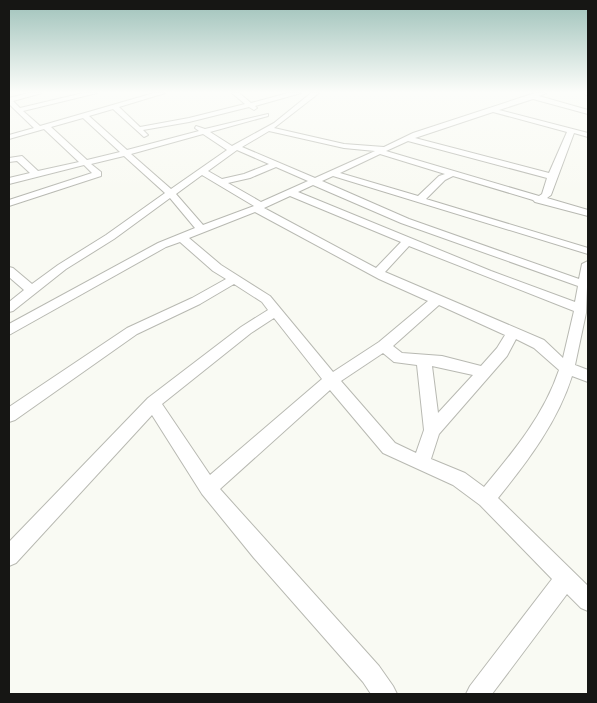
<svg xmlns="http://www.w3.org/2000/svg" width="597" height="703" font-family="Figtree,sans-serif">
<rect width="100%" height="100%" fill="#f9faf3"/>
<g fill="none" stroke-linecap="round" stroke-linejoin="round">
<!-- minor casing -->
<g stroke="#b8b9b2" stroke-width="2">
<path id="minor" d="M29 93H42L13 101 20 108 83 93H97L23 111 40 126 154 93H165L119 107 140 127 189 118 245 104 232 93H239L251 103 288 93H301L255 106 257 108 254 110 249 107 189 122 143 130 148 135 144 137 113 109 89 116 127 150 199 131 195 128 196 126 205 129 268 114V116L210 132 232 146 274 123 311 93H319L274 128 344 144 384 147 413 133 535 93H546L539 96 588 110V114L533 99 499 110 588 133V137L574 133 551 195 547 198 588 210V216L535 202 533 200 453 176 445 180 426 199 588 248V254L333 176 322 181 409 219 579 279 582 264 588 261 586 313 575 365 588 370V382L572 376C558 421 528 461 498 498L588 586V611L581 608 567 594 492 694H466L470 686 552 579 480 505 453 485 383 453 330 390 220 489 379 666 393 686 397 694H371L363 682 254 558 202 494 152 415 16 563 9 566V542L148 398 241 327 268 310 262 302 234 284 200 304 137 334 15 420 9 422V407L127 328 192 298 226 279 213 271 180 242 166 247 9 335V324L158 243 195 228 170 198 114 239 66 269 13 311 9 312V302L24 290 9 277V267L13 268 32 284 58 265 106 235 165 193 124 156 91 164 101 172V176L9 206V200L92 173 84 165 9 184V178L30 173 17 161 9 162V158L22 156 38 171 79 162 44 129 9 139V135L34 128 9 104V98ZM493 112 567 132 549 173 415 138ZM83 118 120 152 87 160 51 127ZM269 131 344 148 375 151 315 178 242 147ZM203 134 227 150 171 189 131 154ZM408 141 547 178 542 194 539 196 386 151ZM237 150 269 164 244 174 222 179 208 171ZM380 154 445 174 439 176 418 196 340 173ZM276 167 308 181 261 202 228 183 250 178ZM202 175 254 206 203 225 176 194ZM313 185 401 223 578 286 575 302 491 271 298 192ZM290 196 401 242 376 268 264 208ZM255 212 379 279 428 301 379 342 333 372 270 296 221 265 189 238ZM409 246 574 311 563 358 544 340 385 272ZM439 305 505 335 497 348 481 366 442 356 402 353 393 346ZM274 318 322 379 210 475 162 404 251 333ZM516 339 534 348 559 370C544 415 514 451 484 487L465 473 431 459 439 434 507 356ZM383 353 394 362 417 365 424 430 416 453 395 443 341 381ZM432 366 473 375 438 413Z
M583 93H588V96Z"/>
</g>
<!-- minor -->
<use href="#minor" fill="#fff" fill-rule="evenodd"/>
</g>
<!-- sky -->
<linearGradient id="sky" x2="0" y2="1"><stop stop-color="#9fc2ba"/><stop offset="0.48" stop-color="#fcfdfa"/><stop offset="1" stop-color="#fcfdfa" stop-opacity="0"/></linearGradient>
<rect width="597" height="192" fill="url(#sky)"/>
<!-- border -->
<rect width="597" height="703" fill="none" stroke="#161614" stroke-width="20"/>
</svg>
